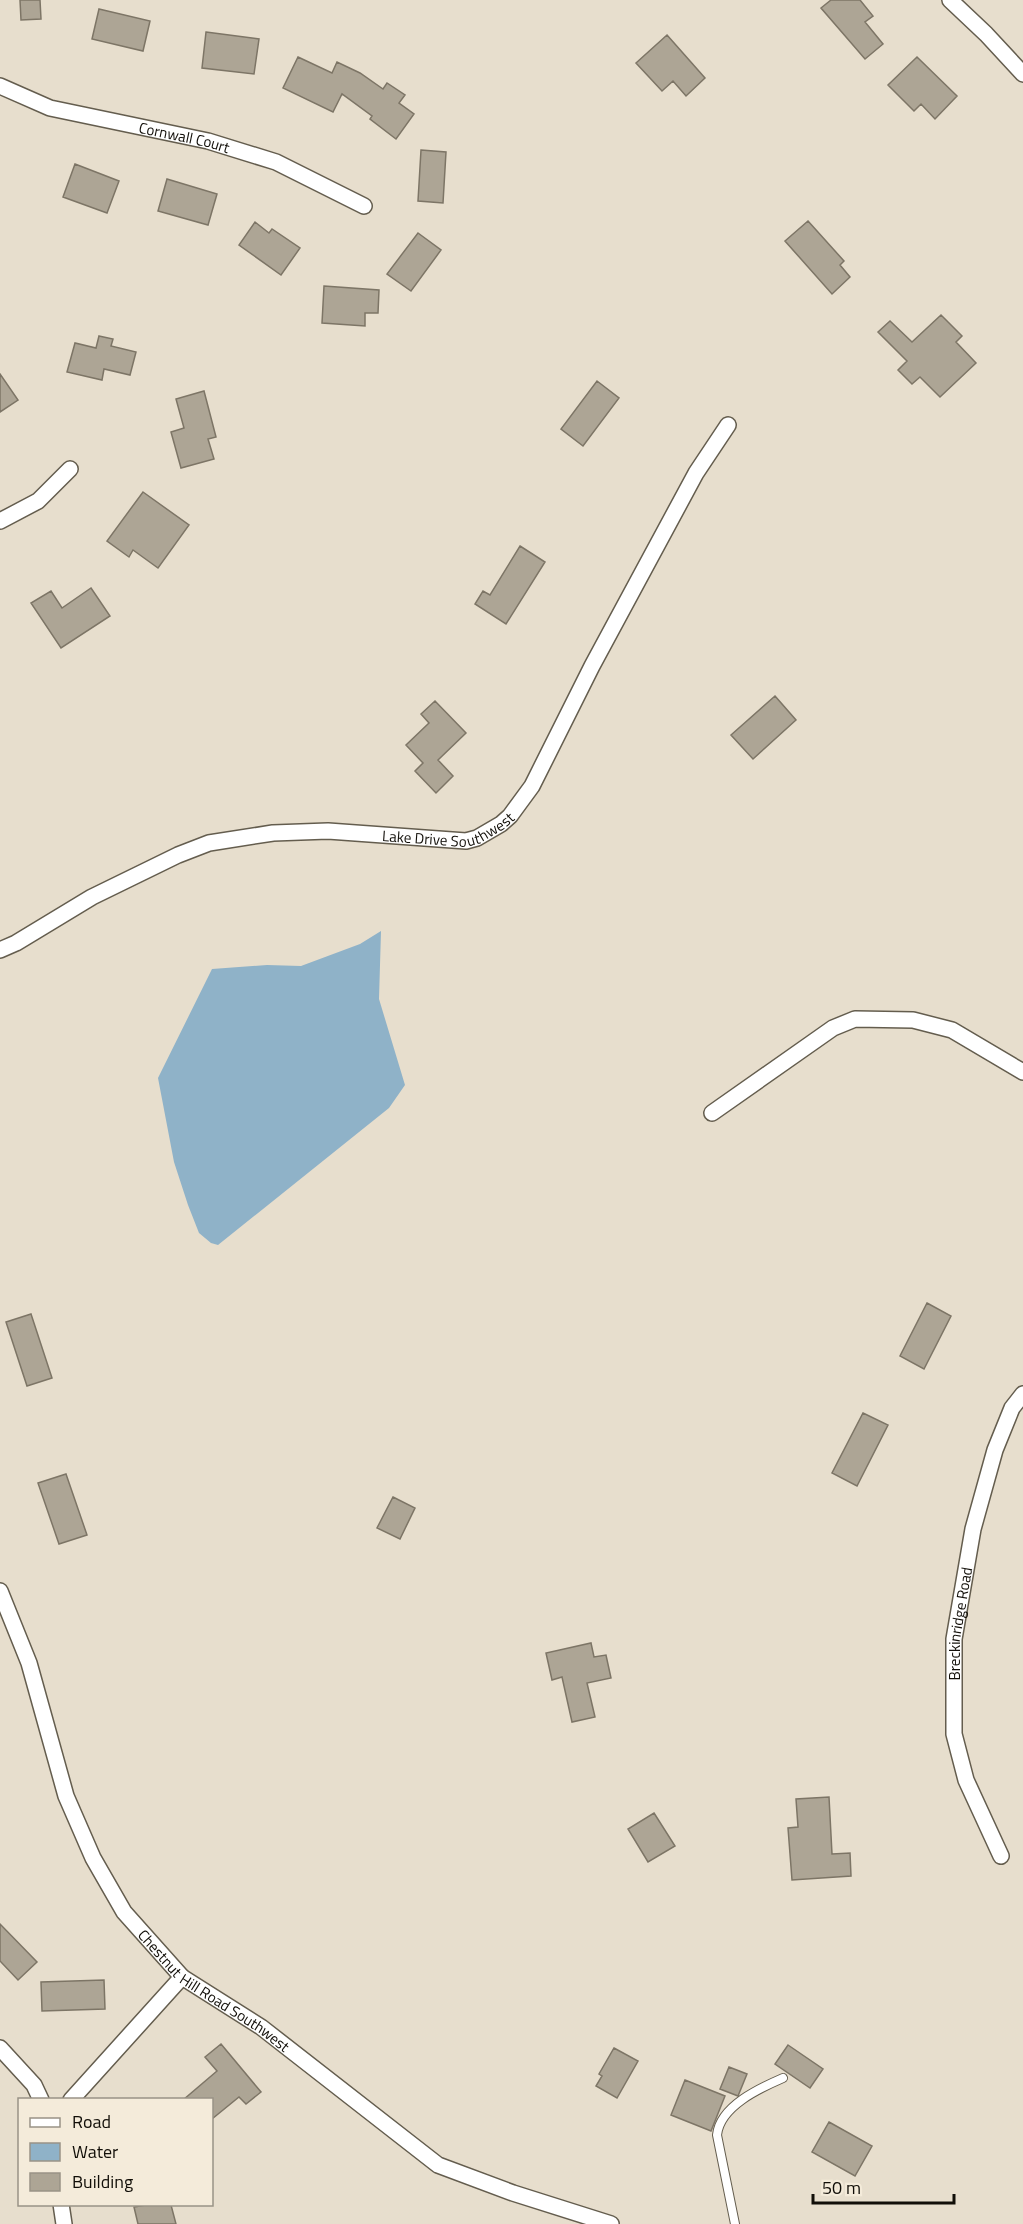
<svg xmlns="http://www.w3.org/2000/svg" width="1023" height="2224" font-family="'Titillium Web',sans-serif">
<rect width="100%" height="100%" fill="#e7decd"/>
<!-- water -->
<path fill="#8fb2c8" d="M381 931 379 999 405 1085 389 1108 218 1245 211 1243 199 1233 188 1205 174 1162 158 1078 212 969 267 965 301 966 360 944Z"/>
<!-- building -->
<path fill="#ada595" stroke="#7d7566" stroke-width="1.5" d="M20 0H40L41 19 21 20Z
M831 0H860L873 16 865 22 883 44 865 59 821 8Z
M99 9 150 21 143 51 92 39Z
M206 32 259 39 254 74 202 68Z
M667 35 705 78 686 96 673 81 662 91 636 63Z
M298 57 332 73 337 62 360 73 383 89 387 83 405 95 399 103 414 114 396 139 370 119 372 116 342 94 333 112 283 88Z
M917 57 957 96 935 119 921 104 914 111 888 85Z
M421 150 446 152 443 203 418 201Z
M75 164 119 181 107 213 63 197Z
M167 179 217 194 208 225 158 211Z
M808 221 844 261 840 265 850 277 832 294 785 241Z
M255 222 269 233 272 229 300 248 281 275 239 245Z
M418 233 441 250 411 291 387 274Z
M324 286 379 290 378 313H365V326L322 323Z
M941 315 962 336 956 342 976 363 940 397 920 377 912 384 898 370 907 361 878 332 890 321 912 342Z
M99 336 113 339 111 346 136 352 130 375 104 369 102 380 67 372 75 343 96 348Z
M0 374 18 400 0 412Z
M597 381 619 398 583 446 561 429Z
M204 391 216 437 208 439 214 459 181 468 171 432 184 428 176 399Z
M143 492 189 525 158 568 133 550 129 557 107 541Z
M520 546 545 562 506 624 475 604 483 591 490 595Z
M91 588 110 616 61 648 31 603 51 591 62 608Z
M775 696 796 720 753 759 731 735Z
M435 701 466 733 438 760 453 776 436 793 415 771 423 763 406 745 429 723 421 714Z
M927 1303 951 1316 924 1369 900 1356Z
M31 1314 52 1378 27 1386 6 1322Z
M863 1413 888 1425 857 1486 832 1473Z
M66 1474 87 1535 59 1544 38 1483Z
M393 1497 415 1508 400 1539 377 1528Z
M591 1643 594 1657 606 1655 611 1678 587 1683 595 1717 572 1722 562 1677 552 1680 546 1653Z
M829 1797 832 1854 850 1853 851 1876 792 1880 788 1828 798 1827 796 1799Z
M654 1813 675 1846 648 1862 628 1829Z
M0 1924 37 1962 18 1980 0 1961Z
M104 1980 105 2009 42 2011 41 1982Z
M221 2044 261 2092 246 2104 239 2097 212 2119V2100H183L217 2071 205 2057Z
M788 2045 823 2069 810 2088 775 2064Z
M614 2048 638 2061 617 2098 596 2086 602 2076 599 2074Z
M729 2067 747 2074 738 2096 720 2089Z
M685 2080 725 2096 711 2131 671 2115Z
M829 2122 872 2146 855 2176 812 2152Z
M146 2205H171L176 2224H138L134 2207Z"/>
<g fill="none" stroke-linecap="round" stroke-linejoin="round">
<!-- service casing -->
<g stroke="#645d4e" stroke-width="10">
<path id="service" d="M735 2224 717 2135C720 2106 760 2088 783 2078"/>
</g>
<!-- minor casing -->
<g stroke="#645d4e" stroke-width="18">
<g id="minor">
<path d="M950 0 986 34 1023 74"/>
<path id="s1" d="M0 86 50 108 208 141 276 162 364 206"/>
<path d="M0 521 38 501 70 469"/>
<path id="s2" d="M0 950 16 943 92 897 178 855 209 843 273 833 328 831 466 841 477 838 501 824 510 816 532 786 592 666 696 473 728 425"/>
<path d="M712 1113 833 1028 855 1019 913 1020 952 1030 1023 1072"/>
<path id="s3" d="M0 1591 29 1663 66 1796 93 1858 124 1912 182 1977 261 2027 438 2165 513 2193 611 2224"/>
<path id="s4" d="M1001 1856 966 1780 954 1734V1639L973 1529 995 1450 1012 1408 1023 1394"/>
<path d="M0 2048 34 2085 41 2100"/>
<path d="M71 2100 182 1977"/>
<path d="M61 2204 64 2224"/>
</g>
</g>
<!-- service -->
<use href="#service" stroke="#fff" stroke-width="8"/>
<!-- minor -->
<use href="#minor" stroke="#fff" stroke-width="15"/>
</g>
<g text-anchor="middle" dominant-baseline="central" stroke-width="6" stroke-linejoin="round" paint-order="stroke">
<!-- street labels -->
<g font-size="15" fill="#110e08" stroke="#f4ebda">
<text stroke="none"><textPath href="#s1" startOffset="192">Cornwall Court</textPath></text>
<text stroke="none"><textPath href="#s2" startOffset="478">Lake Drive Southwest</textPath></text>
<text stroke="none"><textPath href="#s4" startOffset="242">Breckinridge Road</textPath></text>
<text stroke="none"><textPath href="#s3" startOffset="466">Chestnut Hill Road Southwest</textPath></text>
</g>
</g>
<!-- legend -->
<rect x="18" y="2098" width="195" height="108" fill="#f4ebda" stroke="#999386" stroke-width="1.5"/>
<rect x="30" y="2118" width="30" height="9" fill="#ffffff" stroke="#999386" stroke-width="1.5"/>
<text x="72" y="2128" font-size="18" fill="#110e08">Road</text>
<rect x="30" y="2143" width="30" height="18" fill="#8fb2c8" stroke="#999386" stroke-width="1.5"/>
<text x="72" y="2158" font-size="18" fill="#110e08">Water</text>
<rect x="30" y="2173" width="30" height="18" fill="#ada595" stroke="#999386" stroke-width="1.5"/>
<text x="72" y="2188" font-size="18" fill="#110e08">Building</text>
<!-- scale -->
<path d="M813 2194v9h141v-9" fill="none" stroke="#110e08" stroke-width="3"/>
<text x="822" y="2194" font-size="18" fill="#110e08" stroke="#f4ebda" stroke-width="4.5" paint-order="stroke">50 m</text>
</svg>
